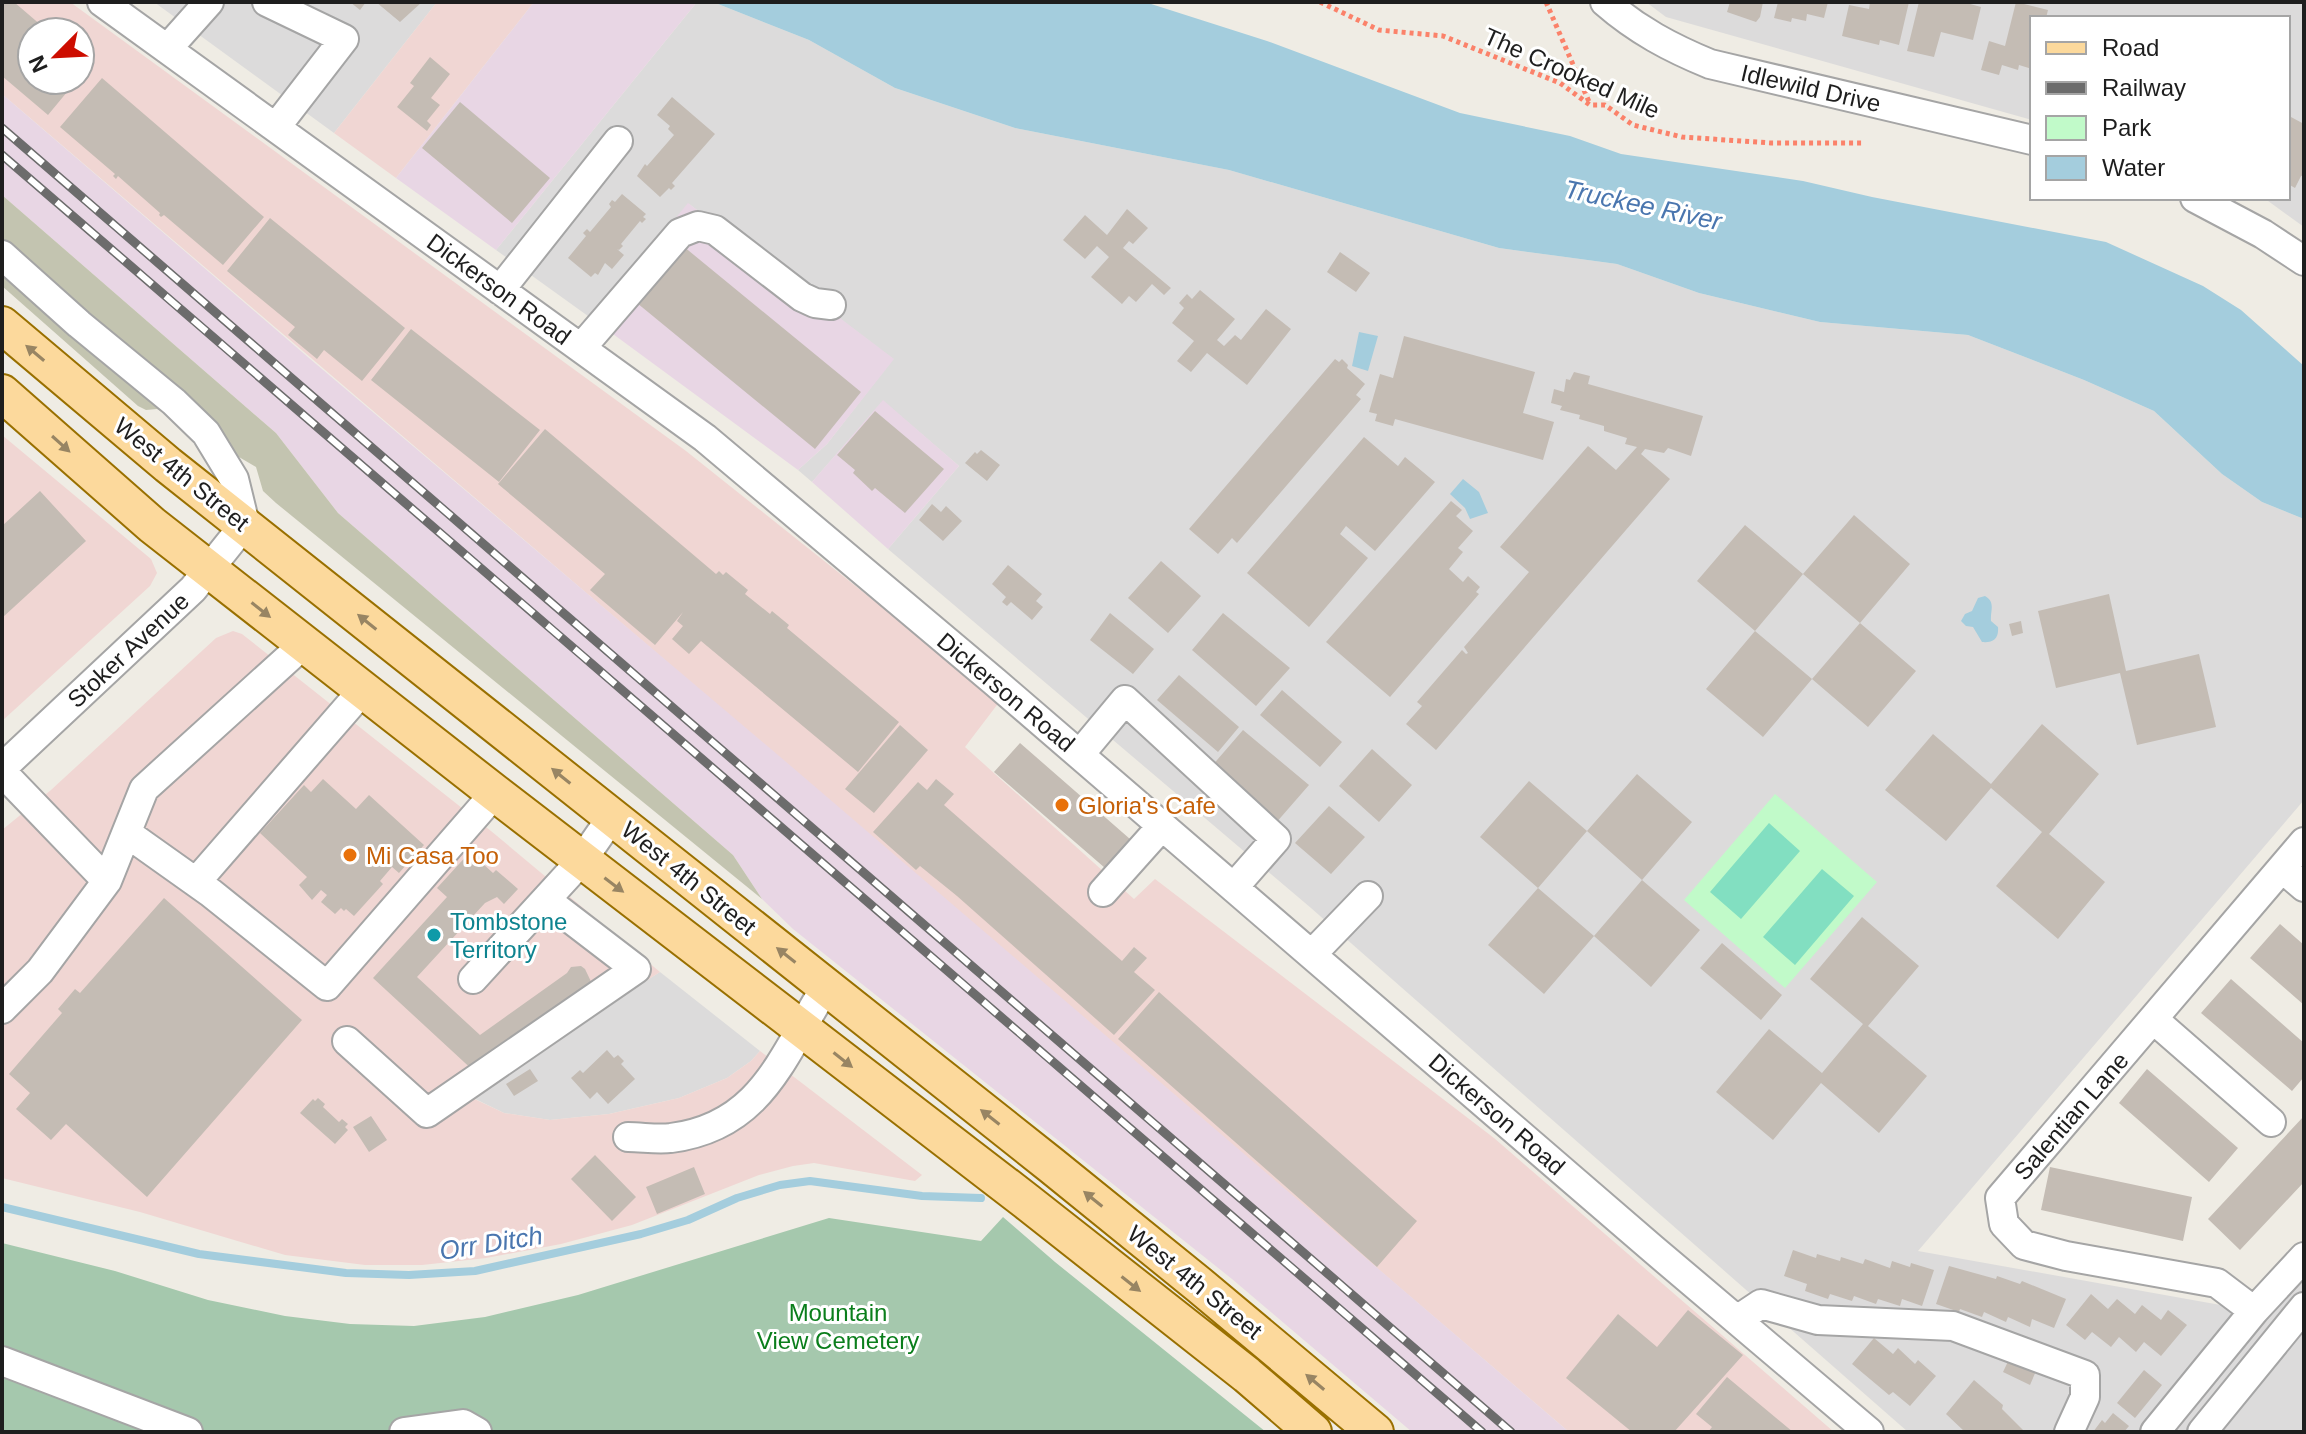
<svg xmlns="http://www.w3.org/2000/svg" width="2306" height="1434" font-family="Helvetica,sans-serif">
<rect width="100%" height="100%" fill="#efece4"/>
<!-- residential -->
<path fill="#dcdbdb" d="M154 2H437L334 133Z
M697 2H713L809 40 895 88 1015 128 1229 170 1499 248 1617 264 1699 293 1820 322 1968 335 2084 380 2154 411 2222 474 2262 502 2304 519V800L1918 1251 2254 1311 2304 1275V1432H1908L1311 908 888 549 959 466 883 401 812 482 798 470 827 444 893 359 689 204 613 334 496 250Z
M1646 2H2304V227L2264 198H2288V18H2032V120L1666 17Z
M660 972 760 1051 751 1061 727 1078 679 1098 609 1114 550 1120 504 1113 465 1094Z"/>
<!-- commercial -->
<path fill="#f0d6d3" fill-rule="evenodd" d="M2 2H70L686 451 1000 701 965 747 1134 899 1155 879 1494 1138 1834 1432H1569L2 94ZM32 32H80V80H32Z
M437 2H534L396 178 334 133Z
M2 435 151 559 157 573 150 586 2 721Z
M233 631 242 634 491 831 660 972 466 1095 504 1113 550 1120 609 1114 679 1098 727 1078 751 1061 760 1051 922 1175 915 1181 814 1163 793 1166 759 1175 632 1225 561 1244 486 1258 422 1265H365L285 1255 140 1212 2 1178V830L51 790 216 638Z"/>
<!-- industrial -->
<path fill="#e8d6e4" d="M534 2H697L496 250 396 178Z
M2 94 309 358 785 761 1569 1432H1412L1232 1279 793 929 762 899 733 855 338 513 276 433 2 195Z
M688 203 894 359 827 444 798 470 613 334 629 275Z
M883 400 959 466 888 549 812 482Z"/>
<!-- construction -->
<path fill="#c3c4b0" d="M2 195 276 433 338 513 733 855 762 899 276 503 263 491 256 467 157 409 146 410 138 406 2 286Z"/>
<!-- cemetery -->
<path fill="#a5c8ad" d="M1003 1217 1055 1262 1266 1432H2V1243L115 1271 208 1300 285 1316 350 1324 414 1326 485 1317 578 1295 829 1218 981 1241Z"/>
<!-- park -->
<path fill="#c1fac9" d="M1775 794 1877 882 1785 988 1684 900Z"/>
<!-- pitch -->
<path fill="#82dfc1" d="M1769 823 1800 851 1741 919 1710 892Z
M1822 869 1854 896 1795 965 1763 937Z"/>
<!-- water -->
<path fill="#a4cddd" d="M713 2 1148 3 1267 41 1460 113 1570 136 1621 154 1803 181 1872 197 2106 242 2203 286 2241 310 2304 366V519L2262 502 2222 474 2154 411 2084 380 1968 335 1820 322 1699 293 1617 264 1499 248 1229 170 1015 128 895 88 809 40Z
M1359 332 1378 336 1368 371 1352 366Z
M1463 479 1479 492 1488 513 1470 519 1465 508 1450 494Z
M1985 596C1996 602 1990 611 1991 621L1998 627C1999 639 1993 643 1982 642L1973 627 1966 626 1961 621 1965 614 1972 611 1978 598Z"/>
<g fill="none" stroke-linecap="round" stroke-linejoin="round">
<!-- stream -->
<path stroke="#a4cddd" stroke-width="8" d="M2 1207 199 1254 346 1273 409 1275 475 1271 641 1234 688 1220 737 1198 780 1185 810 1181 922 1196 981 1198"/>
</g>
<!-- building -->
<path fill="#c4bcb4" d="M2 2H14L49 32H32V80H77L48 115 2 76Z
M350 2H366L360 10Z
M376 2H422L400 22Z
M1730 2H1763L1760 17 1756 22 1727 12Z
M1778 2H1828L1824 18 1807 14 1806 21 1792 18 1791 22 1774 18Z
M1870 2H1909L1899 45 1880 40 1879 45 1842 36 1849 5 1869 9Z
M1919 2H1963L1981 7 1973 40 1941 32 1934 57 1907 51Z
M2016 2 2048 10 2046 18H2032V69L2019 65 2018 70 2002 65 1999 75 1981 70 1989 41 2005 46Z
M430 57 450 74 431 98 440 105 427 121 431 125 427 131 397 107 414 86 410 83Z
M80 58 89 66 80 77Z
M102 78 264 217 223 265 164 215 161 217 159 215 160 213 118 176 116 179 113 176 115 174 60 127Z
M672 97 715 134 672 183 675 186 671 190 669 188 660 197 637 176 645 164 647 166 674 135 668 129 670 126 657 115Z
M460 102 550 178 512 223 422 148Z
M2291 117 2304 124V175L2301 176 2295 188 2288 184V122Z
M622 194 646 214 643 217 646 219 642 223 640 221 621 244 623 246 619 250 617 249 624 255 612 269 605 263 598 275 595 273 591 277 568 258 586 236 583 233 587 229 590 232 611 207 609 204 612 200 615 202Z
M1127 209 1148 228 1133 244 1129 241 1123 248 1171 288 1164 295 1152 284 1136 302 1129 296 1122 304 1091 277 1109 257 1097 246 1085 259 1063 240 1085 215 1107 235Z
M270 218 405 328 362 381 324 350 317 359 288 335 295 327 227 271Z
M683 246 861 392 815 449 637 303Z
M1340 252 1370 273 1356 292 1327 272Z
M1200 290 1235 319 1217 340 1224 346 1235 335 1241 340 1266 309 1291 329 1247 385 1207 353 1191 372 1177 361 1194 341 1172 323 1184 308 1179 303 1187 294 1192 299Z
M411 329 540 430 499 482 371 380Z
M1404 336 1535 372 1523 413 1554 422 1543 460 1395 419 1393 426 1375 421 1377 414 1369 412 1380 374 1393 378Z
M1335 359 1339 362 1342 359 1348 365 1347 368 1365 384 1356 395 1361 399 1237 543 1232 538 1218 554 1189 529Z
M1574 372 1590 376 1588 384 1703 416 1691 456 1668 448 1664 453 1645 449 1641 454 1670 479 1436 750 1406 724 1422 706 1417 702 1462 650 1466 654 1468 653 1464 647 1529 572 1500 547 1588 446 1616 470 1637 447 1625 444 1627 438 1604 431V426L1579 419 1580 415 1560 410 1562 406 1551 403 1554 389 1564 392 1566 379 1570 380Z
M875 411 944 469 905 513 875 488 872 491 853 473 855 470 837 455Z
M545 429 716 574 719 571 723 575 726 572 748 590 745 594 770 614 772 611 789 625 787 628 899 722 858 772 701 641 689 654 672 639 683 626 677 621 683 612 655 645 590 590 605 574 498 484Z
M1364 437 1398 466 1405 457 1435 482 1375 551 1346 526 1340 534 1368 558 1309 627 1247 573Z
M981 450 1000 465 987 481 965 463 975 452 977 454Z
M40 491 86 541 2 618V526Z
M1451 501 1462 510 1456 516 1473 531 1458 548 1463 552 1449 569 1463 582 1468 576 1480 587 1476 592 1479 594 1390 697 1326 642Z
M932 504 941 512 946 506 962 521 943 541 919 520Z
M1854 515 1910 564 1860 623 1916 671 1868 727 1812 679 1763 737 1706 689 1755 631 1812 679 1860 623 1803 574Z
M1745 525 1803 574 1755 631 1697 581Z
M1161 561 1201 596 1168 633 1128 598Z
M1008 565 1042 594 1036 601 1043 607 1032 620 1011 602 1007 606 1002 602 1006 597 992 584Z
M2109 594 2126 671 2199 654 2216 727 2137 745 2120 673 2056 688 2038 611Z
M1110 613 1154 649 1133 674 1090 640Z
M1223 613 1290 668 1256 706 1192 650Z
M2021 621 2023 633 2012 636 2009 624Z
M1179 675 1239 727 1218 752 1157 700Z
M1282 690 1342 742 1320 767 1260 715Z
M2042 724 2099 774 2049 834 2105 882 2058 939 1996 886 2042 832 1991 788 1946 841 1885 790 1933 734 1991 784Z
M900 725 928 750 874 813 845 789Z
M1243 730 1309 785 1275 824 1211 767Z
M1020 743 1130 839 1105 868 994 772Z
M1372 749 1412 785 1379 822 1339 786Z
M1637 774 1692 822 1642 880 1587 831Z
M323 779 356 809 369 795 424 845 399 873 392 867 380 881 383 884 354 916 346 909 344 911 341 908 335 914 321 902 327 895 321 890 312 900 299 885 307 877 260 833 304 785 311 792Z
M936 779 954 794 944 805 1122 961 1134 947 1147 958 1134 972 1155 990 1114 1035 957 896 920 866 916 870 873 832 918 782 927 790Z
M1529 781 1587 831 1538 888 1480 837Z
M1329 806 1365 837 1331 874 1295 843Z
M470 852 493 873 496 870 518 889 504 904 497 897 485 903 417 977 480 1035 567 973 571 967 581 966 585 969 595 990 477 1074 373 978 447 897 437 888Z
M1642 880 1700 930 1651 987 1594 936 1544 994 1488 945 1538 888 1594 936Z
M164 898 302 1020 147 1197 66 1124 51 1140 16 1109 30 1093 9 1074 62 1013 58 1009 75 989 80 993Z
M1862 917 1919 966 1868 1026 1927 1076 1879 1133 1821 1083 1773 1140 1716 1092 1769 1029 1822 1073 1863 1024 1810 979Z
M2280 924 2304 945V1005L2250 958Z
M1722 943 1782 995 1761 1020 1700 968Z
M2231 979 2304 1043V1077L2292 1091 2201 1013Z
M1159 992 1417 1221 1377 1267 1118 1039Z
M607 1050 614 1058 618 1055 624 1061 621 1064 635 1079 608 1104 597 1092 590 1099 571 1078 580 1070 583 1073Z
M530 1069 538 1081 514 1096 506 1084Z
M2147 1069 2238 1148 2209 1182 2119 1103Z
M318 1098 325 1104 323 1107 339 1122 342 1119 348 1124 345 1127 348 1130 335 1144 300 1113 313 1099 315 1101Z
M371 1116 387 1140 369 1152 353 1127Z
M2304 1116V1182L2240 1250 2208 1219Z
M595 1155 636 1197 612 1221 571 1179Z
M694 1167 705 1194 657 1214 646 1187Z
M2050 1167 2192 1197 2183 1241 2041 1210Z
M1793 1250 1816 1258 1817 1254 1840 1261 1841 1257 1863 1264 1865 1259 1890 1268 1892 1261 1910 1267 1911 1263 1934 1270 1922 1306 1902 1299 1900 1306 1878 1299 1876 1304 1854 1296 1852 1301 1830 1294 1828 1299 1805 1291 1807 1284 1784 1276Z
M1949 1266 1996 1279 1997 1276 2020 1284 2022 1281 2066 1299 2054 1328 2032 1319 2030 1327 2008 1317 2006 1322 1984 1312 1982 1317 1960 1309 1959 1312 1936 1304Z
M2091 1294 2108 1309 2117 1299 2135 1314 2142 1305 2161 1320 2168 1310 2187 1325 2161 1356 2144 1342 2136 1352 2119 1337 2111 1347 2092 1332 2085 1340 2066 1325Z
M1688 1310 1743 1355 1674 1432H1632L1566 1378 1618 1314 1657 1347Z
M1874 1338 1893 1354 1898 1348 1915 1364 1918 1360 1936 1376 1910 1406 1893 1392 1889 1395 1852 1364Z
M2013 1351 2039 1364 2030 1385 2003 1372Z
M2144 1370 2162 1385 2135 1418 2117 1403Z
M1727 1377 1793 1432H1708L1712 1427 1696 1414Z
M1974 1380 2003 1405 2002 1409 2023 1430 2021 1432H1965L1946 1414Z
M2113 1413 2129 1426 2124 1432H2093L2102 1420 2105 1423Z"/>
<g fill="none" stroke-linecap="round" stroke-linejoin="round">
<!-- minor casing -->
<g stroke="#a5a5a5" stroke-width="32">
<path id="minor" d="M102 2 705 438 995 682 1653 1249 1869 1432
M267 2 344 39 276 127
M1605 2C1637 30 1671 48 1710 64L2032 140
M167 49 209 2
M2195 198 2263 234 2304 261
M2 255 79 324 174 402 206 433 234 479 245 524 193 589 2 768
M500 290 618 141
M581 348 680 233 698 226 715 230 802 297 815 303 831 305
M1080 754 1125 700 1276 839 1234 887
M2 772 107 881
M128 834 211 893 327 986 495 793
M2282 868 2304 887
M196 882 363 690
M1103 892 1162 826
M1312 954 1368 896
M473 979 582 860 612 817
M2 1009 40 971 107 881 144 789 304 644
M2153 1019 2271 1122
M347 1041 427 1113 636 969 546 900
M628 1137C642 1137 658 1140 671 1138 763 1126 782 1055 826 987
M2254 1311 2217 1283 2066 1256 2024 1245 2004 1224 2000 1198 2304 842
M1737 1320 1761 1304 1818 1320 1953 1326 2085 1375V1397L2069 1432
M2 1361 188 1432
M404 1432 463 1424 477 1432
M2155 1432 2254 1311 2304 1257
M2202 1432 2304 1307"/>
</g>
<!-- major casing -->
<g stroke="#997000" stroke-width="40">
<path id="major" d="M2 325 168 465 1051 1165 1198 1284 1375 1432
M2 393 152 525 495 793 1026 1201 1247 1375 1313 1432"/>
</g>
<!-- path -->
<path stroke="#fb826a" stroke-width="5" stroke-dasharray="4 4" stroke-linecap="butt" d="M1320 2 1379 30 1443 36 1560 83 1590 105H1605L1633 125 1682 137 1771 143H1864
M1546 2 1590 104"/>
<!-- minor -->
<use href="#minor" stroke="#fff" stroke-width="28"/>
<!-- major -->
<use href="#major" stroke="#fcd99c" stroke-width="36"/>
<!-- rail casing -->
<g stroke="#6c6c6c" stroke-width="9">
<path id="rail" d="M2 128 1511 1432
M2 155 1482 1432"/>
</g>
<!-- rail -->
<use href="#rail" stroke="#fff" stroke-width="6" stroke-dasharray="18" stroke-linecap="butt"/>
</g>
<!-- one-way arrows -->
<defs><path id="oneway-solid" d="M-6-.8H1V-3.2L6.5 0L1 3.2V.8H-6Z" transform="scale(2)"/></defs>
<g fill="#988563">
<use href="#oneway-solid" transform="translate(35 353) rotate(-140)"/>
<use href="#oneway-solid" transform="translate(61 444) rotate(42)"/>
<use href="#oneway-solid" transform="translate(261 610) rotate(38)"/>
<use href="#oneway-solid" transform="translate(367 622) rotate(-141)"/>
<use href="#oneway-solid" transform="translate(561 776) rotate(-141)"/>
<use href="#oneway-solid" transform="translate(614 885) rotate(37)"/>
<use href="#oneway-solid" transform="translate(786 955) rotate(-142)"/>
<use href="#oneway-solid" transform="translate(843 1060) rotate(38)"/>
<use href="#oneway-solid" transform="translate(990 1117) rotate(-142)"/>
<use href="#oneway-solid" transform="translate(1093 1199) rotate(-141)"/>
<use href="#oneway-solid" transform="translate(1131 1284) rotate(38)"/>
<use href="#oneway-solid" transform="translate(1315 1382) rotate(-140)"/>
</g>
<!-- markers -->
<g fill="#e8710a" stroke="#fff" stroke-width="3">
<circle cx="1062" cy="805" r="8"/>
<circle cx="350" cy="855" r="8"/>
</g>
<circle fill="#0f9aa8" stroke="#fff" stroke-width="3" cx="434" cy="935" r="8"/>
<g text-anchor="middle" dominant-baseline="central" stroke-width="6" stroke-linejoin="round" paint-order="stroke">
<!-- street labels -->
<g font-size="24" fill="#1e1e1e" stroke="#fff">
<text transform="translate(1572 73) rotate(24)">The Crooked Mile</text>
<text transform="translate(1811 88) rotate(13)">Idlewild Drive</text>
<text transform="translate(499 289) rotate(36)">Dickerson Road</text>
<text transform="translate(182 474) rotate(39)">West 4th Street</text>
<text transform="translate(128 650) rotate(-43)">Stoker Avenue</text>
<text transform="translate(1006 692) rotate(40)">Dickerson Road</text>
<text transform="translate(689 878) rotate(39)">West 4th Street</text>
<text transform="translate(1497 1114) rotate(41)">Dickerson Road</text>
<text transform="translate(2071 1116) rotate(-49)">Salentian Lane</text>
<text transform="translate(1195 1282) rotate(39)">West 4th Street</text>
</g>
<!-- food labels -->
<g font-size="24" fill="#c56008" stroke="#fff" text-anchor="start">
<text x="1078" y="805">Gloria's Cafe</text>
<text x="366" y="855">Mi Casa Too</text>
</g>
<!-- culture labels -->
<g font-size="24" fill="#0d838f" stroke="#fff" text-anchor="start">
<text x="450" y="921">Tombstone<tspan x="450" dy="28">Territory</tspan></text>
</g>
<!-- park labels -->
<g font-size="24" fill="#0b7e1c" stroke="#fff">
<text x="838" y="1312">Mountain<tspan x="838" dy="28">View Cemetery</tspan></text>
</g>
<!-- water labels -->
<g font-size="26" font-style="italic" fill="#4a76af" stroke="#fff">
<text transform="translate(1643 205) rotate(12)">Truckee River</text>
<text transform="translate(491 1243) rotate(-9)">Orr Ditch</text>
</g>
</g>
<!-- border -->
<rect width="2306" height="1434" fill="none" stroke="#1e1e1e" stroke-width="8"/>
<!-- legend -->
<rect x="2030" y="16" width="260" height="184" fill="#ffffff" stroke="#a5a5a5" stroke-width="2"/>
<rect x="2046" y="42" width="40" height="12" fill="#fcd99c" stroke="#a5a5a5" stroke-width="2"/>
<text x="2102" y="56" font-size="24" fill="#1e1e1e">Road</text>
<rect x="2046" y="82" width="40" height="12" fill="#6c6c6c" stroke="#a5a5a5" stroke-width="2"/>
<text x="2102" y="96" font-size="24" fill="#1e1e1e">Railway</text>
<rect x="2046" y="116" width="40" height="24" fill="#c1fac9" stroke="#a5a5a5" stroke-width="2"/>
<text x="2102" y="136" font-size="24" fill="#1e1e1e">Park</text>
<rect x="2046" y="156" width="40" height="24" fill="#a4cddd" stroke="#a5a5a5" stroke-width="2"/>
<text x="2102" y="176" font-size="24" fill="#1e1e1e">Water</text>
<!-- north arrow -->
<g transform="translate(56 56) rotate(246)"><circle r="38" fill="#ffffff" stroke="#a5a5a5" stroke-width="2"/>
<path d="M0-6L14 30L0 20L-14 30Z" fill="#cd0d00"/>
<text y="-12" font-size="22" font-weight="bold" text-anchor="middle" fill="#1e1e1e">N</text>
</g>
</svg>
